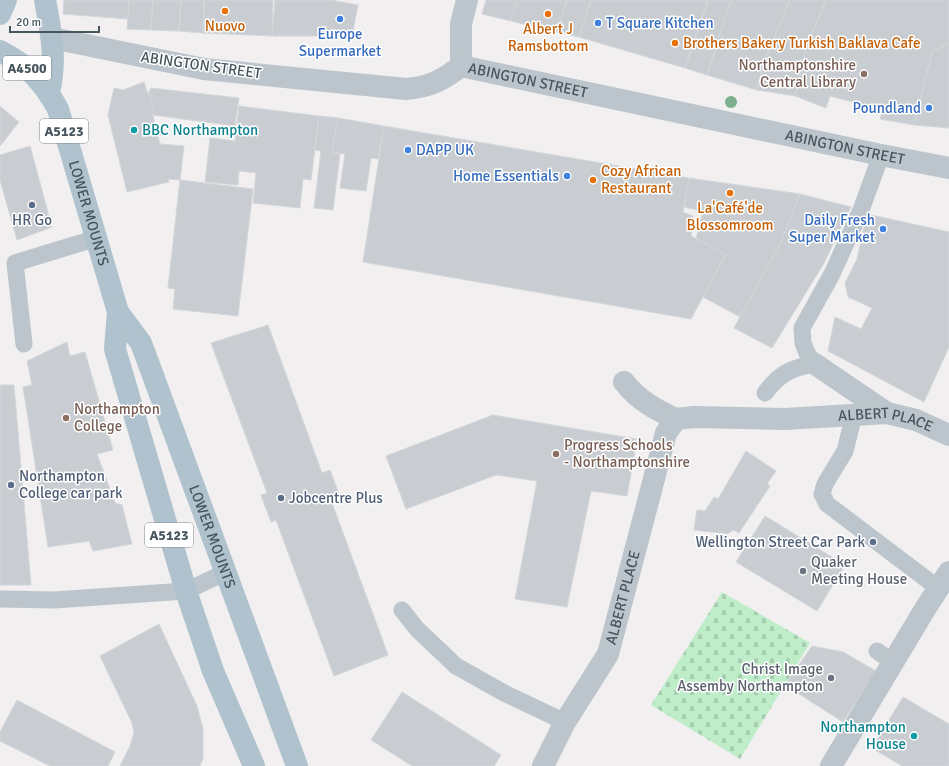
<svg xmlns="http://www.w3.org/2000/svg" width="949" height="766" font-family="Signika,sans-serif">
<defs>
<pattern id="cemetery-stones" width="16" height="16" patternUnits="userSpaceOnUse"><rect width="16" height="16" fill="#bfedca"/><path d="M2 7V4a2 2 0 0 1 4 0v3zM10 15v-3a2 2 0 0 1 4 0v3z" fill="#a6cdb0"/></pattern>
</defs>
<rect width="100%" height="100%" fill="#f1efef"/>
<!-- cemetery -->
<path fill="url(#cemetery-stones)" d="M722 592 810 643 740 759 651 705Z"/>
<!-- building -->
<path fill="#c9cdd1" stroke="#d3d6da" d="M64 0H129L128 19 63 14Z
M129 0H153L151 30 127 29Z
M153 0H181L179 31 151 30Z
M181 0H204L203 33 179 31Z
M204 0H273L272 36 203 33Z
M275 0H331L358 5 352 36H272Z
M486 0H517L511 21 482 14Z
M517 0H567L557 32 511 21Z
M567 0H591L579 37 557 32Z
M591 0H708L685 68 579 37Z
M708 0H731L707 75 685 68Z
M731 0H790L764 62 757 90 707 75Z
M790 0H826L806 48 795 96 757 90 764 62Z
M826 0H949V43L932 52 914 125 880 119 883 110 830 96 826 108 795 96 806 48Z
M949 43V128L914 125 932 52Z
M144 82 148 94 151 95 150 99 154 111 152 112 160 144 184 146 180 180 168 179 169 182 127 192 108 115 114 88 123 90Z
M151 88 239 98 235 126 153 115 152 112 154 111 150 99 151 95 148 94Z
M0 106 19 122 0 146Z
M239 106 319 116 311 180 303 179 300 208 253 203 256 173 239 171 238 185 205 182 210 138 235 141Z
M319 116 338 118 332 152 340 154 333 210 314 208 321 151 315 150Z
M338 118 384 126 378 159 371 158 366 191 340 188 345 154 332 152Z
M384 126 689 178 683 212 693 216 691 236 726 254 691 319 363 262Z
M30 146 52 227 17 240 0 180V155Z
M689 178 800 194 781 242 740 317 703 297 726 254 696 239 703 211 684 207Z
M180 180 253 189 238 316 173 309 175 289 168 288Z
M800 194 851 207 824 263 772 348 734 328 781 242Z
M867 214 949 232V347L924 402 828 351 835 317 861 329 872 308 848 297 845 283 857 259Z
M268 325 322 473 330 470 340 497 331 500 388 655 334 676 276 520 271 522 261 495 267 493 211 343Z
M67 342 70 356 85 352 113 450 97 454 115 503 122 505 132 544 93 551 89 541 48 547 23 387 32 385 27 361Z
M0 385H14L31 585H0Z
M493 415 637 439 627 496 591 491 567 607 515 599 537 481 496 475 406 509 386 456Z
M746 451 776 471 767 484 770 486 739 533 733 530 728 534 694 530 697 510 705 511 714 497 718 499Z
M765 516 845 565 817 611 736 562Z
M159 624 197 706 203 729V759L200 766H120L130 746 134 733 132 723 100 656Z
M812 646 843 652 876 671 843 722 785 685Z
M402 692 501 755 494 766H412L371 740Z
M903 697 949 724V766H902L872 748Z
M17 700 115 752 108 766H50L0 741V732Z"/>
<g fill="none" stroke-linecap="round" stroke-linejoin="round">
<!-- service -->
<path stroke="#bbc5cb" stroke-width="17" d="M24 344 15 263 97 238
M765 393C779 374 792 367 815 364L807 353 803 343 802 328 832 274 861 210 881 155
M854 415 845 451 825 484 822 494 827 504 938 588
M0 599 54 600 186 591 226 572
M402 610 417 629 456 666 506 694 565 722
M877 651 893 662"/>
<!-- pedestrian -->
<path stroke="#bbc5cb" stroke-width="22" d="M62 40 204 69"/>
<!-- minor -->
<g stroke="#bbc5cb" stroke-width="22">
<path d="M461 66V24L467 0"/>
<path id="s1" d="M204 69 406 89C430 87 443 80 461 66L881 155 949 168"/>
<path d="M815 364 887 413"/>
<path d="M624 382C638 400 656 410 676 419"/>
<path id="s2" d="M543 766 565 722 608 654 666 433 676 419 694 417 785 419 887 413 916 420 949 435"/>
<path d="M831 766 925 609 949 572"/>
</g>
<!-- primary -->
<g stroke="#afc2cd" stroke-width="22">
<path d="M45 0C51 32 57 60 49 92"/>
<path d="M0 14 6 0"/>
<path id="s3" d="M0 51C28 65 43 82 58 109L118 312 141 343 297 766"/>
<path d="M118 312 115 349 186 591 213 671 254 766"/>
</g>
</g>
<!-- trees -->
<circle fill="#7baf8d" cx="731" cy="102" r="6"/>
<!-- markers -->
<g fill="#e8710a" stroke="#fff" stroke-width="1.5">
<circle cx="225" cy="11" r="4"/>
<circle cx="548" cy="14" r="4"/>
<circle cx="675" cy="43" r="4"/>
<circle cx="593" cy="180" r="4"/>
<circle cx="730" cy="193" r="4"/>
</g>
<g fill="#3f7fe0" stroke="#fff" stroke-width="1.5">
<circle cx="340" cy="19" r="4"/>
<circle cx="598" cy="23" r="4"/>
<circle cx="929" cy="108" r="4"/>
<circle cx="408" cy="150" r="4"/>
<circle cx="567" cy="176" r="4"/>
<circle cx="883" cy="229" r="4"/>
</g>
<g fill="#8d6e63" stroke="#fff" stroke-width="1.5">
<circle cx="864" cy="74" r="4"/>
<circle cx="66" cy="418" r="4"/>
<circle cx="556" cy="454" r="4"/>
</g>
<g fill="#0f9aa8" stroke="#fff" stroke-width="1.5">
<circle cx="134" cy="130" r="4"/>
<circle cx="914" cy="736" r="4"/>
</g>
<g fill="#5c6f8a" stroke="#fff" stroke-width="1.5">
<circle cx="32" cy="205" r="4"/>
<circle cx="11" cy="485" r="4"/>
<circle cx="281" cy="498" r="4"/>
<circle cx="873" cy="542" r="4"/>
</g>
<g fill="#6b7280" stroke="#fff" stroke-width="1.5">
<circle cx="803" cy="571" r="4"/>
<circle cx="831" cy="678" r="4"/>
</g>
<g text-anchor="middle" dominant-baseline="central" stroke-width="3" stroke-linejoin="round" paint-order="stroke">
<!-- shield labels -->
<g fill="#fff" stroke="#7e888d" stroke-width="1">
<rect x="3" y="56" width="48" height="24" rx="3"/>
<rect x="40" y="119" width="48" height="24" rx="3"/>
<rect x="145" y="523" width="48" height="24" rx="3"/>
</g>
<g font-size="14" font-weight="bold" fill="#47555c">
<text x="27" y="68">A4500</text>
<text x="64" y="131">A5123</text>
<text x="169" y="535">A5123</text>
</g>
<!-- shop labels -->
<g font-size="15" fill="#366cbe" stroke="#fff" text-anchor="end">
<text x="606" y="23" text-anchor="start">T Square Kitchen</text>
<text x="340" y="34" text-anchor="middle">Europe<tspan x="340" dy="17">Supermarket</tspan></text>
<text x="921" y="108">Poundland</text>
<text x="416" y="150" text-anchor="start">DAPP UK</text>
<text x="559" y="176">Home Essentials</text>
<text x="875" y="220">Daily Fresh<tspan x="875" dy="17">Super Market</tspan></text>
</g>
<!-- food labels -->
<g font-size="15" fill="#c56008" stroke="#fff">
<text x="225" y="26">Nuovo</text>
<text x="548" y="29">Albert J<tspan x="548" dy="17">Ramsbottom</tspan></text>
<text x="683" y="43" text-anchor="start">Brothers Bakery Turkish Baklava Cafe</text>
<text x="601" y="171" text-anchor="start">Cozy African<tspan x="601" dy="17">Restaurant</tspan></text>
<text x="730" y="208">La'Café'de<tspan x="730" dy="17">Blossomroom</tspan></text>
</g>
<!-- street labels -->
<g font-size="15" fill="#47555c" stroke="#fff">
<text transform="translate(201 65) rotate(8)">ABINGTON STREET</text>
<text stroke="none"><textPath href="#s1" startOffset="332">ABINGTON STREET</textPath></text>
<text stroke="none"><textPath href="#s1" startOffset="656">ABINGTON STREET</textPath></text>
<text stroke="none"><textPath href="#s3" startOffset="192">LOWER MOUNTS</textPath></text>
<text stroke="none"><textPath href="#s2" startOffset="586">ALBERT PLACE</textPath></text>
<text stroke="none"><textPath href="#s3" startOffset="540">LOWER MOUNTS</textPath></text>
<text stroke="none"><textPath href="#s2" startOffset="188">ALBERT PLACE</textPath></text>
</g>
<!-- education labels -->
<g font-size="15" fill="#785e54" stroke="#fff" text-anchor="start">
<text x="856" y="65" text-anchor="end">Northamptonshire<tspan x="856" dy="17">Central Library</tspan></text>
<text x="74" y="409">Northampton<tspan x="74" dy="17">College</tspan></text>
<text x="564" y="445">Progress Schools<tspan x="564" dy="17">- Northamptonshire</tspan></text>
</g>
<!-- culture labels -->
<g font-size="15" fill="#0d838f" stroke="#fff" text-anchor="start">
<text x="142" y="130">BBC Northampton</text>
<text x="906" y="727" text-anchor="end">Northampton<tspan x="906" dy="17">House</tspan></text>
</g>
<!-- service labels -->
<g font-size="15" fill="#4e5e75" stroke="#fff" text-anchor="start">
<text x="32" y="220" text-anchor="middle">HR Go</text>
<text x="19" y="476">Northampton<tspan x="19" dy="17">College car park</tspan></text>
<text x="289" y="498">Jobcentre Plus</text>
<text x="865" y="542" text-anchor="end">Wellington Street Car Park</text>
</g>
<!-- worship labels -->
<g font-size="15" fill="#5b616d" stroke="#fff" text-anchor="start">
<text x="811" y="562">Quaker<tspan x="811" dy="17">Meeting House</tspan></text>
<text x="823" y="669" text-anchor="end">Christ Image<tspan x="823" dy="17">Assemby Northampton</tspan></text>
</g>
</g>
<!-- scale -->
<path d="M10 26v6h89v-6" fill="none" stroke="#47555c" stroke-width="2"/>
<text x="16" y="26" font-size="12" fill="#47555c" stroke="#ffffff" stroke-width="3" paint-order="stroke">20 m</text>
</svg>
